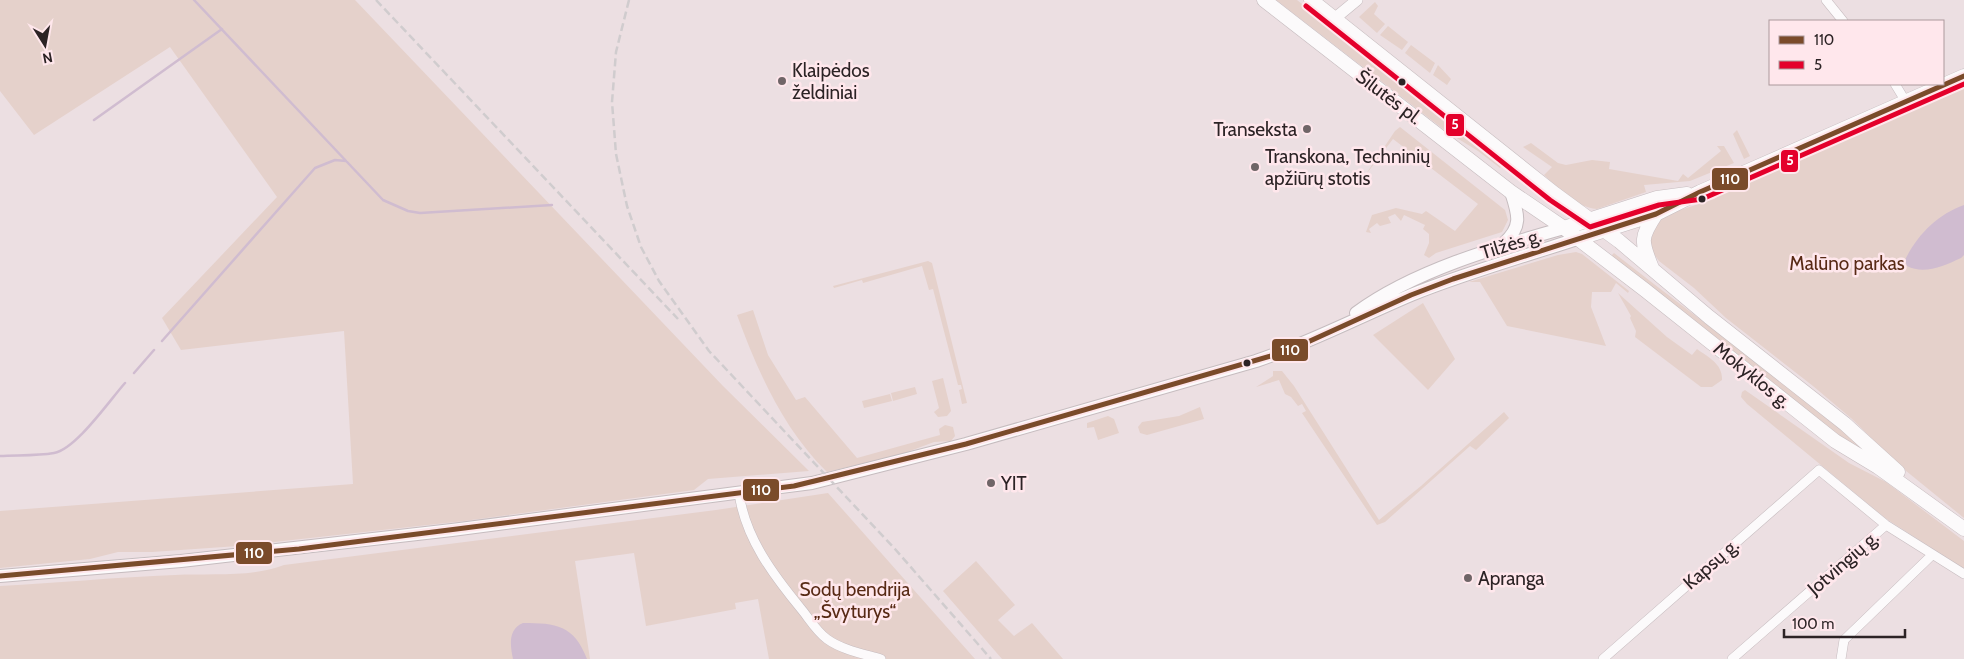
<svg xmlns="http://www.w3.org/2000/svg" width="1964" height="659" font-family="Cabin,sans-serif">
<rect width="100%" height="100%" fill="#ecdfe2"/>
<!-- green -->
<path fill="#e5d1cb" d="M0 0H355L723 386 809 471 708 479 694 490 464 521 238 546 152 552H118L90 559 0 568V511L353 484 344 331 181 350 162 318 277 197 170 47 34 135 0 91Z
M1276 0H1297L1503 164 1500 168 1478 151 1447 132Z
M1375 2 1378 6 1374 14 1385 24 1377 33 1359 17Z
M1388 26 1408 42 1402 50 1380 35Z
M1411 45 1435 63 1430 73 1405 53Z
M1438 65 1451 79 1447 85 1433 75Z
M1964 84V518L1900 466 1852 419 1813 386 1726 318 1694 288 1659 261 1648 246 1652 223 1668 214 1714 199 1736 185Z
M1400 127 1505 210 1508 220 1502 232 1436 253 1429 258 1424 255 1429 243V234L1423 229 1425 225 1404 215 1401 221 1395 214 1388 217 1391 223 1380 226 1377 223 1369 229 1371 233 1366 232 1372 215 1396 208 1422 214 1426 211 1455 231 1478 204 1393 139 1364 177 1395 131Z
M1737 130 1750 156 1744 159 1733 134Z
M1531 143 1558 163 1566 165 1592 160 1610 162 1609 169 1678 181 1683 174 1688 178 1721 151 1717 146H1724L1734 163 1690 181 1644 185 1646 192 1597 209C1575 207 1560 189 1544 175L1552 167 1523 147Z
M1576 252 1582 254 1629 291 1628 293 1616 283 1611 292H1592L1591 307 1606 346 1507 326 1480 282H1469L1558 255Z
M1614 253C1701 322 1793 385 1876 460L1847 444 1610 257Z
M928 261 932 263 967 403 962 404 959 390 962 389 961 385H958L933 289 929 290 922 266 863 283 862 280 834 288 833 286Z
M1618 293 1667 337 1692 355 1697 349C1708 357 1723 364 1722 380L1712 387H1701L1635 337 1636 331 1630 318 1631 316Z
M1423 303 1455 359 1428 390 1373 335Z
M753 310 768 355 796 400 805 397 857 458 940 435 939 429 945 425 953 427 955 436 951 441 934 442 902 454 827 472C783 429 758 372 737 315Z
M1273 371H1282L1294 386 1379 520 1421 486 1504 412 1509 418 1476 450 1470 446 1385 522 1377 525 1302 413 1306 411 1302 404 1298 406 1291 397 1285 394 1279 380 1256 387 1273 376Z
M943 378 951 411 947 416 938 417 934 412 939 408 932 381Z
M915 387 917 394 893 401 891 393Z
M1745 390 1849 463 1886 482 1964 541V569L1885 518 1747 404 1741 397 1742 392Z
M890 394 892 401 864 408 862 401Z
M1200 407 1204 419 1147 435 1140 433 1138 427 1142 422 1179 416Z
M1108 416 1114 419 1119 433 1098 440 1094 427 1087 428V423Z
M828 493 975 659H769L758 599 735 603 736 609 646 626 634 553 575 561 590 659H0V586C58 583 117 577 175 575 211 573 250 578 284 565L716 510Z
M976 561 1015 605 998 620 1014 636 1032 623 1063 659H1002L943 591Z"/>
<!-- water -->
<path fill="#d0bcd0" d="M1964 205V255L1961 258C1944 266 1924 275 1907 266L1905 260C1917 235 1938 214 1964 205Z
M523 623C556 623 574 625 587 659H513C510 645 508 629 523 623Z"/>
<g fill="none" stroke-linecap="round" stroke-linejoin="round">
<!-- stream -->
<path stroke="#d0bcd0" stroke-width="2.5" d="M194 0 383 200 408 211 420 213 552 205
M94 120 222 29
M162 341 315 168 335 160 346 161
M134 373 154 350
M0 456C17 455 37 456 54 453 76 449 109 401 125 383"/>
<!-- minor casing -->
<g stroke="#c6bcbf" stroke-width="10">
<path id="minor" d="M1826 0 1843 21
M1895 84 1906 102
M739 493C745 538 774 576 802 610 810 620 817 632 827 639 842 650 864 654 881 659
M1603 659 1819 470 1886 525 1964 574
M1732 659 1886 525
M1841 659 1844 640 1932 555"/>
</g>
<!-- tertiary casing -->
<g stroke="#c6bcbf" stroke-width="12">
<path id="tertiary" d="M1334 19 1357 0"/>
</g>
<!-- secondary casing -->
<g stroke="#c6bcbf" stroke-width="14">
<path id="secondary" d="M1504 243C1523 226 1518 214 1511 192
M1356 313C1413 271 1496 247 1564 228
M0 576 181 561 452 530 812 483 966 444 1256 361C1309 343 1359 317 1411 295 1465 273 1522 257 1577 239"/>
</g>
<!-- primary casing -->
<g stroke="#c6bcbf" stroke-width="15">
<path id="primary" d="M1264 0 1511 192 1564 228 1645 290 1835 441 1878 467 1964 529
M1311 0 1555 194 1619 241 1709 317 1845 424 1898 472
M1564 228 1657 198 1687 194
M1577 239 1656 214 1700 192 1964 76
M1652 268C1641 241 1640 238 1656 214"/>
</g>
<!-- minor -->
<use href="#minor" stroke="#fcfafb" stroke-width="9"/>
<!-- tertiary -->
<use href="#tertiary" stroke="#fcfafb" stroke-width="11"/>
<!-- secondary -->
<use href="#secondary" stroke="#fcfafb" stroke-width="12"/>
<!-- primary -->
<use href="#primary" stroke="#fcfafb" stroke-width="14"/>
<!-- rail -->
<path stroke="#d0ccce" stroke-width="2.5" stroke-dasharray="8 4" stroke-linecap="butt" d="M376 0 678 319
M629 0 616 52 612 102 616 154 627 206 641 247 659 281 709 351 895 549 991 659"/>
<!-- bus-1 casing -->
<g stroke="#ffe7ec" stroke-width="9">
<path id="bus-1" d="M0 576 299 549 794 486 966 444 1288 351 1411 295 1453 279 1656 214 1700 192 1964 76"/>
</g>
<!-- bus-2 casing -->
<g stroke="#ffe7ec" stroke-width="9">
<path id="bus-2" d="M1306 6 1550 200 1590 227 1659 205 1702 199 1964 84"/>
</g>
<!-- bus-1 -->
<use href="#bus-1" stroke="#7a4b2a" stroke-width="5"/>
<!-- bus-2 -->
<use href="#bus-2" stroke="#e4002b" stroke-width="5"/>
</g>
<!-- markers -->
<g fill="#6f6567" stroke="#ffe7ec" stroke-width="2">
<circle cx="782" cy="81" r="5"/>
<circle cx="1307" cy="129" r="5"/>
<circle cx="1255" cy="167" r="5"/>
<circle cx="991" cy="483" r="5"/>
<circle cx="1468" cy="578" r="5"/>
</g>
<g fill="#2c2325" stroke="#ffe7ec" stroke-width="2">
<circle cx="1402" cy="82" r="4.5"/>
<circle cx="1702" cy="199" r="4.5"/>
<circle cx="1247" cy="363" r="4.5"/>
</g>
<g text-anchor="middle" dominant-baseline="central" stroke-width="5" stroke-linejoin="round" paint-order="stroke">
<!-- poi labels -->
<g font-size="19" fill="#2c2325" stroke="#ffe7ec" text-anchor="start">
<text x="792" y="70">Klaipėdos<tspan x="792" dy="22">želdiniai</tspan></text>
<text x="1297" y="129" text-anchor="end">Transeksta</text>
<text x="1265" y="156">Transkona, Techninių<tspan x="1265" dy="22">apžiūrų stotis</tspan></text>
<text x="1001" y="483">YIT</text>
<text x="1478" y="578">Apranga</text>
</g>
<!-- street labels -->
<g font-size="19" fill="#2c2325" stroke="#ffe7ec">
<text transform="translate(1389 97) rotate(37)">Šilutės pl.</text>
<text transform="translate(1511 244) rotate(-17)">Tilžės g.</text>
<text transform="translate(1752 375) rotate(39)">Mokyklos g.</text>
<text transform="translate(1843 563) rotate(-41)">Jotvingių g.</text>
<text transform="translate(1711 564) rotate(-41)">Kapsų g.</text>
</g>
<!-- park labels -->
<g font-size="19" fill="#582a15" stroke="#ffe7ec">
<text x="1847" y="263">Malūno parkas</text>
<text x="855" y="589">Sodų bendrija<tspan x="855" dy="22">„Švyturys“</tspan></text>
</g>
</g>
<g stroke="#ffe7ec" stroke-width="2">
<rect x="1445" y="113" width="20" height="24" rx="5" fill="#e4002b"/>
<rect x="1780" y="149" width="19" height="24" rx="5" fill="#e4002b"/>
<rect x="1711" y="167" width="38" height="24" rx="5" fill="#7a4b2a"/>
<rect x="1271" y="338" width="38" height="24" rx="5" fill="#7a4b2a"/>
<rect x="742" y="478" width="38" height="24" rx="5" fill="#7a4b2a"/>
<rect x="235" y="541" width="38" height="24" rx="5" fill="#7a4b2a"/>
</g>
<g font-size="14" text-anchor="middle" font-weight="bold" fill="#fff">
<text x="1455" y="129">5</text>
<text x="1790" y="165">5</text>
<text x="1730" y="184">110</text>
<text x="1290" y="355">110</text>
<text x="761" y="495">110</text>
<text x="254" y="558">110</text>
</g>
<!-- legend -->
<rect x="1769" y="20" width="175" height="65" fill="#ffe7ec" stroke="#ab999c"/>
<rect x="1779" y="36" width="25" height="8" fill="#7a4b2a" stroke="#ab999c"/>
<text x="1814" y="45" font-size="15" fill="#2c2325">110</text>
<rect x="1779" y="61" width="25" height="8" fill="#e4002b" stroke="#ab999c"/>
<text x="1814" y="70" font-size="15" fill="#2c2325">5</text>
<!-- north arrow -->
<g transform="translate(45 45) rotate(169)" stroke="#ffe7ec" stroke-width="4" paint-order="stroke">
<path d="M0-4L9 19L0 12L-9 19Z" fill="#2c2325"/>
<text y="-8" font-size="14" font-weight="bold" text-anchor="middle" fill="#2c2325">N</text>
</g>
<!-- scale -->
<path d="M1784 629v8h121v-8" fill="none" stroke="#2c2325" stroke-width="2.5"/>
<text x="1792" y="629" font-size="15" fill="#2c2325" stroke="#ffe7ec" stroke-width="4" paint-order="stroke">100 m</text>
</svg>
